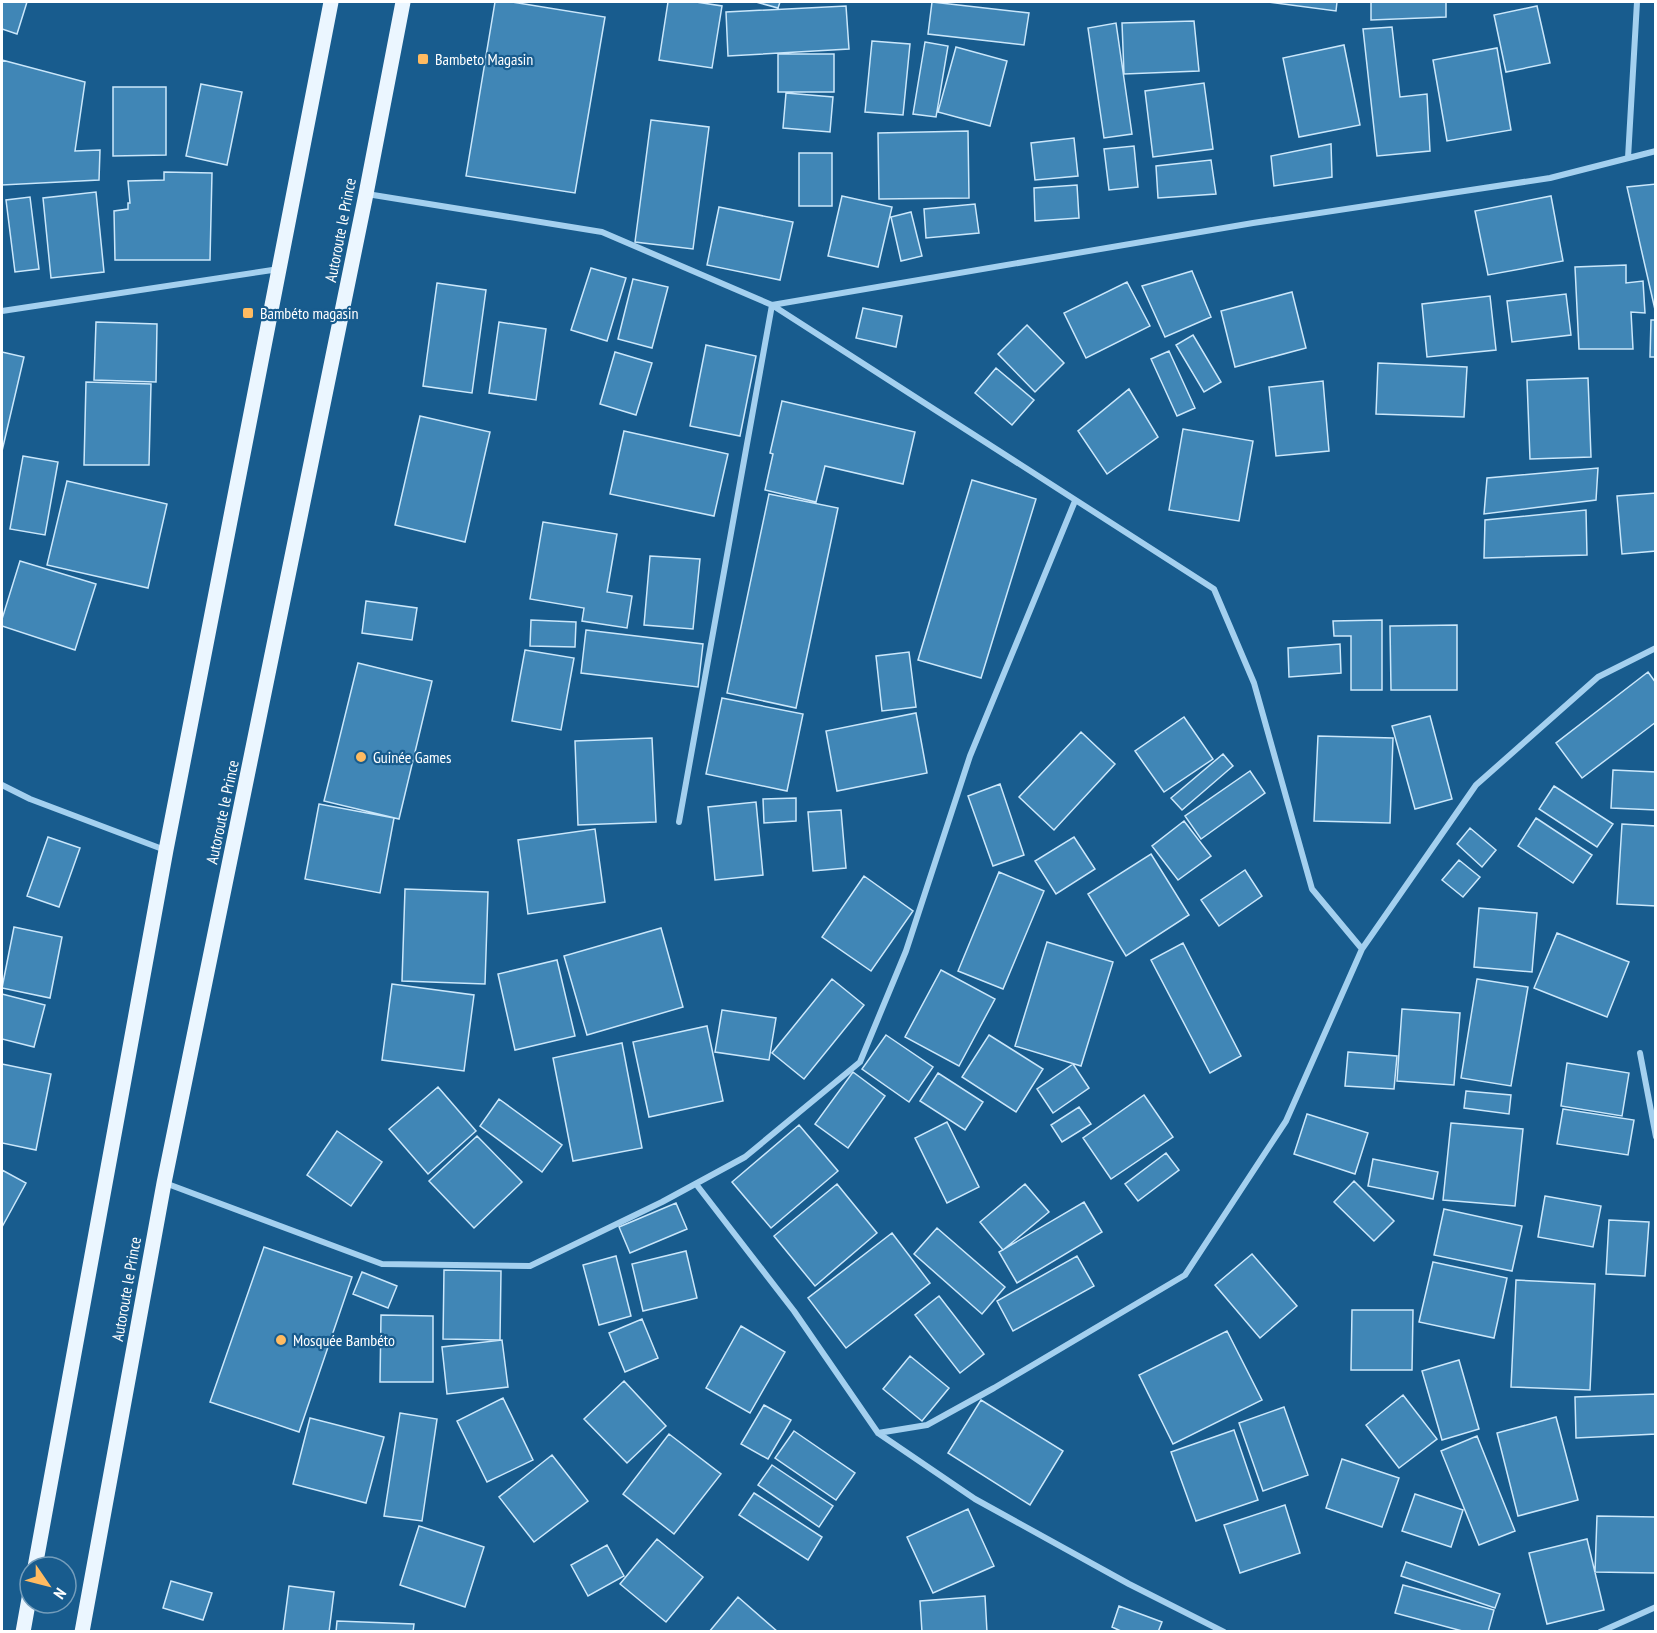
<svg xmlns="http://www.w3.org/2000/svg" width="1657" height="1633" font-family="'PT Sans Narrow',sans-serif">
<rect width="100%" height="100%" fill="#185c8e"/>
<!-- building -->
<path fill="#4086b6" stroke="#cae7fb" stroke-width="1.5" d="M2 2H27L17 34 2 29Z
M495 2H512L605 17 575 193 466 176Z
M668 2H696L722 6 712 68 659 60Z
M756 2H780L778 8Z
M932 2 1029 13 1024 45 928 34Z
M1268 2H1337L1336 11Z
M1371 2H1446V17L1371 20Z
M846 6 849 49 728 56 726 12Z
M1537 6 1550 63 1506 72 1494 15Z
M1194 21 1199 71 1124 74 1122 23Z
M1116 23 1132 134 1104 138 1088 28Z
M1392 27 1400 97 1427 94 1430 151 1377 156 1363 29Z
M872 41 910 44 903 115 865 112Z
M925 42 948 46 936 117 913 114Z
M1344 45 1360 125 1299 137 1283 58Z
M956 47 1007 61 990 126 938 112Z
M1497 48 1511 130 1447 141 1433 60Z
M778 54H834V92H778Z
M2 60 85 82 75 151 100 150 99 180 2 185Z
M1204 83 1213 149 1153 157 1145 91Z
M201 84 242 92 227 165 186 156Z
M113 87H166V155L113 156Z
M786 93 833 97 830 132 783 128Z
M651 120 709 127 693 249 635 242Z
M968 131 969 198 879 199 878 133Z
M1074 138 1078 176 1035 180 1031 143Z
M1331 144 1332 177 1274 186 1271 156Z
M1134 146 1138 187 1109 190 1104 149Z
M799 153H832V206H799Z
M1211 160 1216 194 1158 198 1156 166Z
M164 172 212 173 210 260H115L114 211 128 209V203H130L128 181 164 180Z
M1656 184V314L1627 187Z
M1077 185 1079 218 1035 221 1034 188Z
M96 192 104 272 51 278 43 198Z
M842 196 892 207 878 267 828 256Z
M1551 196 1563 261 1488 275 1475 211Z
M30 197 39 269 15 272 6 200Z
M975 204 979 233 926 238 924 209Z
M719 207 793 222 780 280 707 265Z
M911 212 922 256 901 261 891 217Z
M1626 265V283L1643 281 1645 313 1631 312 1633 349H1579L1575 267Z
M591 268 626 278 607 341 571 330Z
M1192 271 1211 317 1165 337 1142 286Z
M633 279 668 287 652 348 618 339Z
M1127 282 1150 326 1086 358 1064 313Z
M437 283 486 290 472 393 423 386Z
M1292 292 1306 348 1235 367 1221 311Z
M1566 294 1571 335 1512 342 1507 301Z
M1490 296 1496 350 1427 357 1422 304Z
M863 308 902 316 896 347 856 338Z
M1651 320H1656V357H1650Z
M96 322 157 324 156 382 94 380Z
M499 322 546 329 536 400 489 393Z
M1027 325 1064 363 1035 392 998 354Z
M1193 335 1221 382 1204 392 1176 345Z
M706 345 756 356 740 436 690 426Z
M1169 351 1195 408 1177 416 1151 359Z
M2 352 24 357 2 451Z
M615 352 652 363 636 415 600 404Z
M1378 363 1467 367 1464 417 1376 414Z
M996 368 1034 400 1012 425 975 393Z
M1588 378 1591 457 1530 459 1527 380Z
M1323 381 1329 451 1276 456 1269 387Z
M86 382 151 384 149 465H84Z
M1129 389 1158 437 1107 474 1078 431Z
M782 401 915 432 903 484 825 466 816 502 765 490 773 454 770 453Z
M420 416 490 432 465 542 395 525Z
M1183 429 1253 441 1239 521 1169 510Z
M624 431 728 454 714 516 610 494Z
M23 456 58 462 45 535 10 529Z
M1598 468 1596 500 1484 514 1487 478Z
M972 480 1036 499 981 678 918 660Z
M67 481 167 504 148 588 47 565Z
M1656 493V551L1622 554 1617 496Z
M769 494 838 508 796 708 727 693Z
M1586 510 1587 555 1484 558 1485 520Z
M543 522 617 534 607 592 632 596 627 628 582 621 584 608 530 599Z
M650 556 700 559 693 629 644 625Z
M20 561 96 584 75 650 2 626V619Z
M366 601 417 608 412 640 362 633Z
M531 620 576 622 575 647 530 646Z
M1382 620V690H1351V636H1334L1333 621Z
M1457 625V690H1391L1390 626Z
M586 630 703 644 698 687 581 673Z
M1340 644 1341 673 1289 677 1288 648Z
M525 650 574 658 561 730 512 721Z
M909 652 916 707 882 711 876 656Z
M358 663 432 681 399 819 324 801Z
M1648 672 1656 683V722L1582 778 1556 743Z
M722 698 803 714 787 791 706 774Z
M916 713 927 773 837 791 826 731Z
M1430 716 1452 799 1415 809 1392 726Z
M1184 717 1213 759 1164 792 1135 751Z
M1081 732 1115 764 1054 830 1019 797Z
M1318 736 1393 738 1390 823 1314 821Z
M652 738 656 822 578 825 575 741Z
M1223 754 1233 766 1182 810 1171 798Z
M1613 770 1656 772V810L1611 808Z
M1250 771 1265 793 1201 839 1185 816Z
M1000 784 1024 855 993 866 968 796Z
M1554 786 1613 824 1597 847 1539 809Z
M796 798V821L764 823 763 799Z
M756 802 763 875 715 880 708 807Z
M319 804 394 818 380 893 305 879Z
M841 810 846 868 813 871 808 812Z
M1536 818 1592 855 1573 883 1518 846Z
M1184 821 1211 856 1178 880 1152 846Z
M1622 824 1656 826V906L1617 904Z
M1470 828 1496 850 1482 867 1457 844Z
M595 829 605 902 528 914 518 840Z
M48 837 80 848 59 907 27 896Z
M1074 837 1095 869 1056 894 1035 861Z
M1151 854 1189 915 1126 956 1088 894Z
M1459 860 1480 877 1463 897 1442 880Z
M1245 870 1262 896 1219 926 1201 900Z
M999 872 1044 891 1003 989 958 971Z
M864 876 913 911 871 971 822 937Z
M405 889 488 892 485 984 402 981Z
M1479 908 1537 913 1532 972 1474 967Z
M14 927 62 937 50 998 2 988Z
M661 928 683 1007 587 1035 564 956Z
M1557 933 1629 962 1607 1017 1534 988Z
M1047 942 1113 962 1081 1066 1015 1046Z
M1183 943 1241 1056 1210 1073 1151 960Z
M557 960 575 1036 515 1050 498 974Z
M941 970 995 999 959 1066 905 1037Z
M832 979 864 1005 804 1079 772 1053Z
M1477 979 1528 987 1511 1086 1461 1078Z
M392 984 474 995 464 1071 382 1060Z
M2 994 45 1005 34 1047 2 1039Z
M1402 1009 1460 1013 1454 1085 1397 1081Z
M722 1010 776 1018 769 1060 715 1052Z
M707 1026 723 1101 649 1117 633 1042Z
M886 1035 933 1067 909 1102 862 1069Z
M989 1035 1043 1069 1016 1112 962 1077Z
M622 1043 642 1148 573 1161 553 1058Z
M1348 1052 1397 1056 1394 1089 1345 1086Z
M1567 1063 1629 1073 1622 1116 1561 1106Z
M2 1064 51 1074 36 1150 2 1143Z
M1073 1064 1089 1088 1053 1113 1037 1089Z
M853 1072 885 1096 848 1148 815 1124Z
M938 1073 983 1102 965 1130 920 1101Z
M438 1087 476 1131 428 1174 389 1129Z
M1466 1091 1511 1095 1509 1114 1464 1108Z
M1144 1095 1173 1137 1111 1179 1083 1138Z
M499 1099 562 1145 542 1172 480 1126Z
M1079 1107 1091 1124 1062 1142 1051 1125Z
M1563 1109 1634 1120 1628 1155 1557 1144Z
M1307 1114 1368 1133 1355 1174 1294 1154Z
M947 1122 979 1187 947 1203 915 1138Z
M1451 1123 1523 1129 1515 1206 1443 1200Z
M799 1125 838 1171 771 1228 732 1182Z
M337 1131 382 1162 351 1206 307 1175Z
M477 1136 522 1182 474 1228 429 1181Z
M1166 1153 1179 1170 1138 1201 1125 1184Z
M1373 1159 1438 1172 1433 1199 1368 1186Z
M2 1170 26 1183 2 1227Z
M1354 1181 1394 1221 1374 1241 1334 1202Z
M837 1184 877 1233 815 1286 774 1236Z
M1025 1184 1049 1212 1003 1250 980 1222Z
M1545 1196 1601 1206 1593 1247 1538 1237Z
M1084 1202 1102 1232 1017 1283 999 1252Z
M676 1203 687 1229 630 1253 619 1227Z
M1444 1209 1522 1226 1512 1271 1434 1255Z
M1609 1220 1649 1222 1645 1276 1606 1274Z
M937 1228 1005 1287 982 1314 914 1254Z
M892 1233 930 1283 846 1348 808 1298Z
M264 1247 352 1277 299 1432 210 1402Z
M686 1251 697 1298 643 1311 632 1264Z
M1252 1254 1297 1306 1260 1338 1215 1285Z
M616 1256 631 1316 599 1325 583 1265Z
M1077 1256 1094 1286 1013 1331 997 1301Z
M1433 1262 1507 1278 1494 1338 1419 1322Z
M444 1270 501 1271 500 1340 443 1339Z
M362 1272 397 1286 388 1308 353 1294Z
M1516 1280 1595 1284 1590 1390 1511 1387Z
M939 1296 984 1354 960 1373 915 1315Z
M1352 1310H1413L1412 1370H1351Z
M381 1315 433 1316V1382H380Z
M642 1319 658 1358 625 1372 609 1333Z
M741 1326 785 1352 750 1413 706 1388Z
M1227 1331 1262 1400 1173 1444 1139 1375Z
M502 1340 508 1387 447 1394 442 1347Z
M910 1356 949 1388 922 1421 883 1389Z
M1459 1360 1479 1429 1442 1440 1422 1371Z
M624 1381 666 1426 627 1463 584 1419Z
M1656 1394V1434L1576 1438 1575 1397Z
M1403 1395 1437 1439 1399 1468 1366 1425Z
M503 1398 533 1460 487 1482 457 1421Z
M981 1400 1063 1451 1030 1505 948 1453Z
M764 1405 791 1420 768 1459 741 1444Z
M1284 1407 1308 1475 1263 1491 1239 1423Z
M400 1413 437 1419 422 1521 384 1516Z
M1556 1417 1578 1500 1518 1516 1497 1433Z
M310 1418 384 1437 366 1503 293 1484Z
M1234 1430 1258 1500 1196 1521 1171 1452Z
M794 1431 855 1473 836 1500 775 1458Z
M669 1434 721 1474 674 1534 623 1494Z
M1477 1436 1515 1531 1479 1545 1441 1451Z
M552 1455 588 1501 534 1542 499 1497Z
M1342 1459 1399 1478 1382 1527 1326 1508Z
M772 1465 833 1506 819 1527 758 1485Z
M754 1493 822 1537 808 1560 739 1515Z
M1415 1494 1463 1510 1451 1547 1402 1531Z
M1285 1505 1300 1553 1240 1573 1224 1525Z
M968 1509 994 1566 933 1593 907 1537Z
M1597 1516 1656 1517V1573L1595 1572Z
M419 1526 484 1547 465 1607 400 1585Z
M657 1539 703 1577 666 1622 620 1584Z
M1587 1539 1604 1610 1547 1624 1529 1553Z
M607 1545 624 1576 588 1596 571 1565Z
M1406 1562 1500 1594 1495 1608 1401 1576Z
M171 1581 212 1593 203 1620 163 1608Z
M1403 1585 1494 1610 1488 1632H1466L1395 1613Z
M289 1586 334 1592 329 1632H283Z
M985 1596 987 1632H922L920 1601Z
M738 1597 778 1632H709Z
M1119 1606 1162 1622 1158 1632H1123L1112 1627Z
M337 1621 414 1624 413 1632H336Z"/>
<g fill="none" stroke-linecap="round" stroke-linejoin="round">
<!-- street -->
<path stroke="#a4d0ef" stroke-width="6" d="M1628 158 1637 2
M367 194 602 232 772 305 1214 589 1254 683 1312 889 1362 949 1476 785 1598 677 1656 648
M2 311 279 269
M2 785 30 799 165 850
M679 822 772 305 1253 223 1550 178 1656 151
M1640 1053 1656 1137
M165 1183 382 1264 530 1266 662 1202 745 1157 860 1062 906 951 970 756 1075 501
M696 1184 794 1311 878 1433 975 1499 1129 1584 1224 1632
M878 1433 927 1425 994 1388 1185 1275 1286 1121 1362 949
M1600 1632 1656 1607"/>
<!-- primary -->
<path stroke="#ebf6ff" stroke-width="15" d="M35 1567 166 850 331 2
M23 1632 30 1593
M82 1632 164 1183 366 194 403 2"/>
</g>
<!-- markers -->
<g fill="#ffbb61" stroke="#185c8e" stroke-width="2">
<rect x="417" y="53" width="12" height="12" rx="3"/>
<rect x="242" y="307" width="12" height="12" rx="3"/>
<circle cx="361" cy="757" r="6"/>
<circle cx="281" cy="1340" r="6"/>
</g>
<g text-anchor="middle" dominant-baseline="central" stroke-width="4.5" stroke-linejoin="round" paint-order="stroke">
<!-- poi labels -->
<g font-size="16" fill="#fff" stroke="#185c8e" text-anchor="start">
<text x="435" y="59">Bambeto Magasin</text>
<text x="260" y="313">Bambéto magasin</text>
<text x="373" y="757">Guinée Games</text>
<text x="293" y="1340">Mosquée Bambéto</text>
</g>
<!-- street labels -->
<g font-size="16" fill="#fff" stroke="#185c8e">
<text transform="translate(340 230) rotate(-79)">Autoroute le Prince</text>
<text transform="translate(222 812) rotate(-78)">Autoroute le Prince</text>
<text transform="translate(126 1289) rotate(-80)">Autoroute le Prince</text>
</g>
</g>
<!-- border -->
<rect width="1657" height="1633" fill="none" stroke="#ffffff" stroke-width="6"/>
<!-- north arrow -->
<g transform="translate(48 1585) rotate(125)"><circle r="28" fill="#185c8e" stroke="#749dbb" stroke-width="1.5"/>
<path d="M0-4.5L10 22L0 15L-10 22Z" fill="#ffbb61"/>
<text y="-9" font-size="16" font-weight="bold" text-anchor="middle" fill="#ffffff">N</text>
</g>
</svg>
